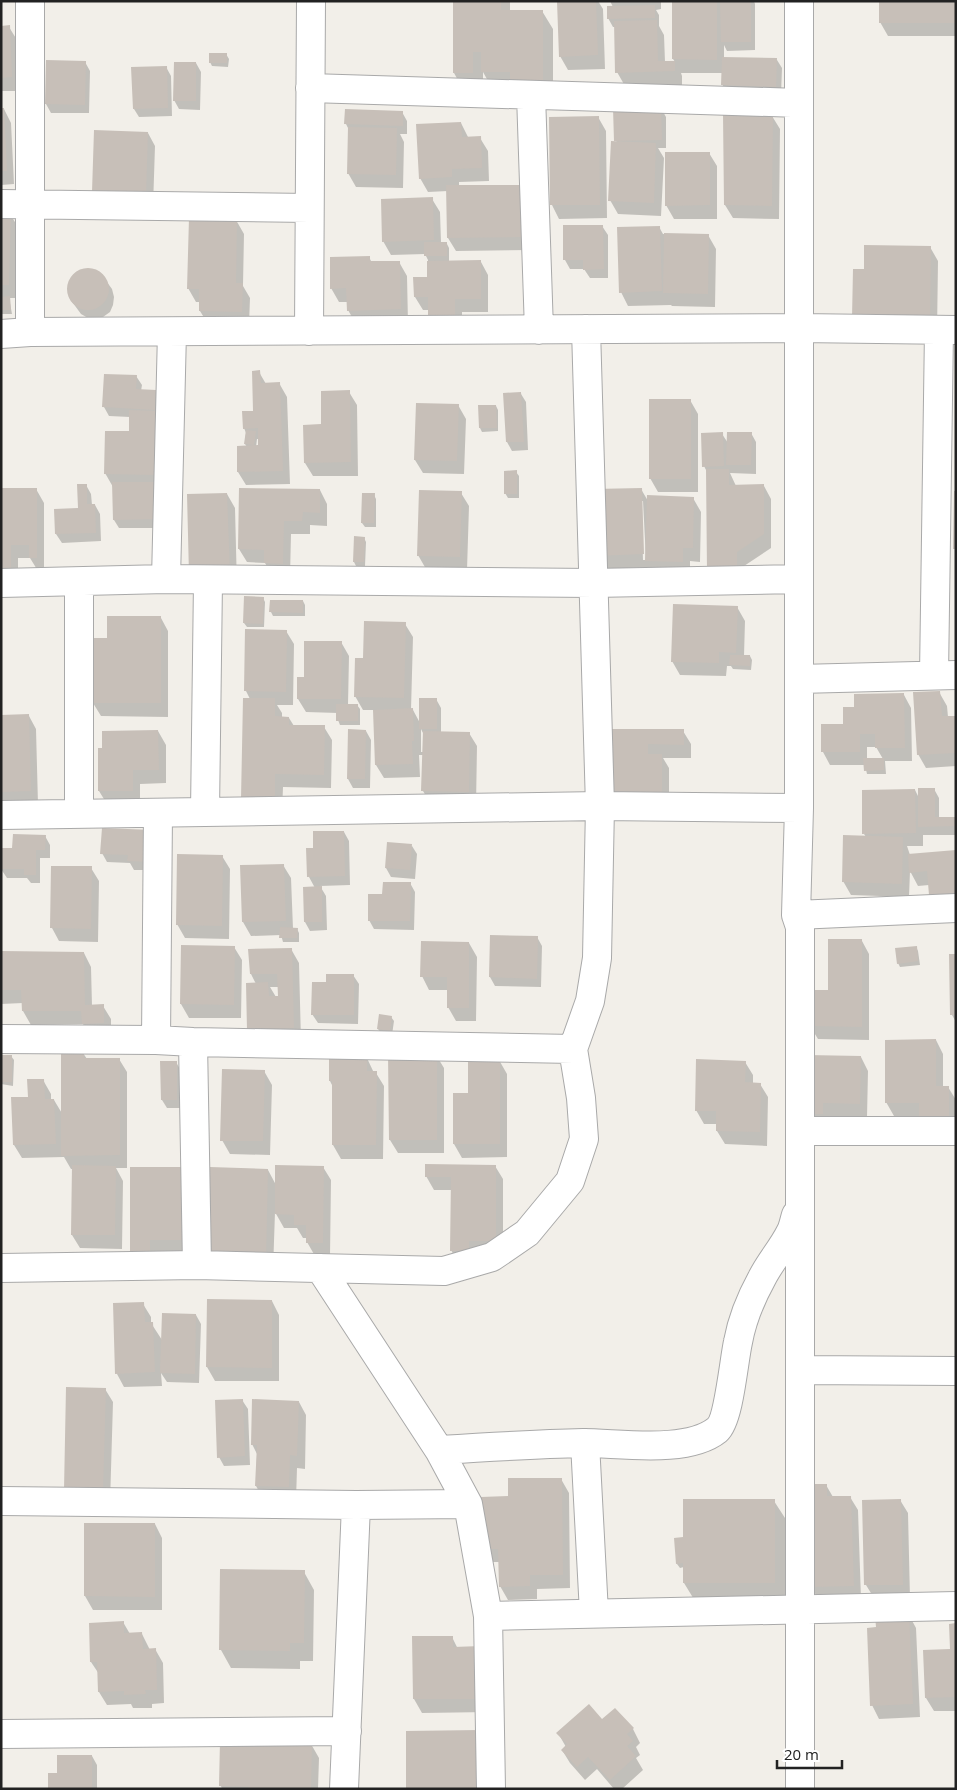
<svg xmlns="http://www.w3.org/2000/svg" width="957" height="1790" font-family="'Open Sans',sans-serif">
<rect width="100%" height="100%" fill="#f2efe9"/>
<!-- shadow -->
<path fill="#0003" fill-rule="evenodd" d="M469 1H510V11H542L553 29V101L493 90 483 72V91H464L454 73Z
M558 1H598L603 9 605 69 568 70 560 56Z
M610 1H661V9L656 10 659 15V26L664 35 665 62H675L673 59V1H754L755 4V50L727 51 724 45V58L777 60 782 68 781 95 727 93 722 84 723 73H681L682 76V85L625 86 617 72 615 27H613L608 18 613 7Z
M956 1V36H888L880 22Z
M1 27H9L17 40 19 91H1Z
M226 54 229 59 228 67 212 66 210 62Z
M85 62 90 71 89 113H51L46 104Z
M196 63 201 72 200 110 179 109 174 100Z
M166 67 171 76 172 116 139 117 134 109Z
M661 108 666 117V148H658L664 158 661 216 618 214 610 200 617 143 616 140Z
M1 109H4L11 123 14 184 1 185Z
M402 112 407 121V134H400L404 142 403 188 356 187 348 173 349 130 346 124Z
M772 116 780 129 779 219 733 218 725 205Z
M598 117 606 131 607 218 559 219 552 205 551 118Z
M461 123 468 137 480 138 488 151 489 181 459 182V186H522L530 250 456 251 448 238V191L428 192 420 178Z
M148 133 155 146 153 207 101 206Z
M709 153 717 166V219H674L666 205Z
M432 199 440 212 441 243 447 244 449 248V262H481L488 275V312H462V330L429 310H423L415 297 428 278V260L425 254 391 255 383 241Z
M1 214H10L18 227 16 298H9L12 314H1Z
M236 220 244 234 243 286 250 298 249 325 208 324 200 311V302H196L188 288Z
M602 226 608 235V278H590L584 269H570L565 260Z
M659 227 663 234 708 235 716 249 715 307 672 306 671 305 628 306 621 292Z
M930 247 938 261 937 333 865 270Z
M369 257 372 263 399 262 407 276 408 323 356 324 348 310V302H339L331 288Z
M86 269 94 270 101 274 112 289 114 297 113 305 110 312 103 317 96 319 88 318 81 314 70 299 68 291 69 283 73 276 79 271Z
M259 372 266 384 279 383 287 397 290 484 246 485 238 472 247 447 245 444 246 433 244 428 254 412ZM257 439H259V447H256Z
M136 376 142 385 141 391H155L160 400 163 528H119L114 520 113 487 105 473 130 433V417L109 416 104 407Z
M349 392 357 405 358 476H313L305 463 323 426Z
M521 394 526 402 528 450 512 451 507 442 504 395Z
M690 400 698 414V492H658L650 478Z
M458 405 466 419 464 474 423 473 415 460Z
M496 406 498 410V431L482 432 480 428Z
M751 433 756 442V474L730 473 736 486H764L771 499V548L744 566V585H716L707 472 704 466 722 434 728 443Z
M516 472 519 476V498H508L505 493Z
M86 485 91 494 92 505H95L100 514 101 541 62 543 56 534 79 509Z
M1 489H36L44 503V571H38L30 558H18V586H1Z
M641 489 648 501 693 498 701 512 700 562 690 561V575L654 574 650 567 605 569 597 556ZM641 501H643L646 560H643Z
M320 490 327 504V526L310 525V534H291L290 577 273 576 265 563 247 562 239 549Z
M461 493 469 506 467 570 426 569 418 555Z
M227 494 235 508 237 587 190 574Z
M374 495 376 499V527H365L362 523Z
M364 538 366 542 365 566H356L354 562Z
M263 598 265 602 264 627H247L244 623Z
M303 601 305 605V616H273L271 612Z
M737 607 745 621 744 656H750L752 660 751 670 733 669 731 666H727L726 676 680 675 672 661Z
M161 618 168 631V717L101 716 93 703 108 639Z
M405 624 413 637 411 710H413L420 723 436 699 441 708V732L469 733 477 746 476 806 431 804 423 791 424 755H419L420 777 384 778 376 765 374 710H363L355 696 364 660ZM421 729 424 735V752H421Z
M286 631 294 644 293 705H277L282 713V718H289L294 726 324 727 332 740 331 788 283 787 282 813 250 812V699L246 691Z
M341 642 349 656 348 705H357L360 709V725H340L338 720V713L306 712 298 699 305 678Z
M939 692 947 706 948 717H956V766L926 768 918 754Z
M904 695 911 708 912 761H885L886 774H867L865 765H830L823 752 845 725 855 708ZM867 747H876L883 759 867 760Z
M1 716H29L36 729 38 804 1 805Z
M614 730 683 731 691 744V758H663L669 768V818L600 804 614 759Z
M158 731 166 745V783L140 784V804H107L99 791Z
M366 731 371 740 370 788H353L348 779Z
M934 789 939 798V818H956V835H923V846H907L910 855 956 851 929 885 918 886 910 871 909 897 851 895 843 881 866 837 864 834 915 790 919 798Z
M103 829 156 870H134L130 863 107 862 102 853Z
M344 832 349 841 350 885 320 886 326 896 327 930 310 931 305 922 315 888 309 877 314 850Z
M45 836 50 845V858H40V883H31L27 878H7L1 869 14 850Z
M412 846 417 854 415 879 391 877 386 868Z
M222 856 230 869 229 939 185 938 177 924Z
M283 865 291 878 293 929H297L299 933V942H283L281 935 251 936 243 922 241 867Z
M91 868 99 881 98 942 59 941 52 928Z
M410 883 415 892 414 930 374 929 369 920 383 895Z
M491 936 537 937 542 946 541 987 495 986 490 977Z
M862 941 869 954V1040L818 1039 810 1026Z
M469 943 477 957 476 1021H456L448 1007V990H429L422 976Z
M182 946 234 947 242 960 241 1018H189L181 1004Z
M916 947 918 951 920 965 900 967 898 963Z
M291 949 299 963 301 1041 256 1043V984L251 974 250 950ZM270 987H278L279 997H276Z
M1 953H84L91 967 92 1006H103L111 1019V1037H91L83 1024 31 1025 23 1011V1003L1 1004Z
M956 955V1022L952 1015Z
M353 975 359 984 358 1024 318 1023 312 1014 327 983Z
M391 1017 394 1021 392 1035 381 1033 378 1029Z
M936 1040 943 1054V1087H948L956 1100V1129H928L920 1116H894L886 1102Z
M83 1053 87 1059H119L127 1072V1168H116L123 1181 122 1249 80 1248 72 1235 73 1169H71L64 1157 22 1158 14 1145 29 1098 43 1080 51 1094V1100H54L63 1115Z
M436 1055 444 1068V1153H398L390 1140Z
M1 1056H11L14 1060 13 1086 1 1084Z
M330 1056H366L374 1073H376L384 1086 383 1159H341L333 1145V1087L330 1081Z
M861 1057 868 1071 867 1117 831 1116 830 1128 807 1114Z
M499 1060 507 1074V1157L462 1158 454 1144V1094H469Z
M176 1062 181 1071V1108H167L162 1100Z
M745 1062 753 1075V1083L760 1084 768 1097 767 1146 725 1144 717 1131V1124H704L696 1110Z
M264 1071 272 1085 270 1155 230 1154 222 1140Z
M495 1166 503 1179V1254L459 1264 451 1250 452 1190H434L426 1176Z
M323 1167 331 1180 330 1256H315L307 1242V1238H303L297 1228H284L275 1212 273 1271 212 1168 268 1170 276 1185Z
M131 1168H181L189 1253 139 1269Z
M208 1301H272L279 1315V1381H215L207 1367Z
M143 1304 151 1317V1323L162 1340 196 1315 201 1324 199 1383 167 1382 161 1373 162 1386 124 1387 117 1374Z
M105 1389 113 1402 110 1504 73 1503Z
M242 1400 248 1409 250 1465 224 1466 219 1457Z
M299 1402 306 1415 305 1469 297 1468 296 1501 264 1500 256 1486 257 1454 252 1444Z
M561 1479 569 1493 570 1588 537 1589V1599L508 1600 500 1586V1562H491L483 1549 509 1497Z
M826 1485 833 1497H850L858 1510 861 1599 819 1600 811 1587Z
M900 1500 908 1513 910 1598H874L866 1585Z
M774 1501 785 1518V1601H695L684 1583V1567L680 1568 677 1564 684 1539Z
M85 1524H155L162 1538V1610H93L85 1596Z
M304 1572 314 1590 313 1661H300V1669L231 1668 221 1650Z
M909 1615 916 1628 920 1717 879 1719 872 1705 877 1628Z
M123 1622 130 1634H142L150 1650 155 1649 163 1663 164 1703 152 1704V1708H133L131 1704 107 1705 99 1692V1674L91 1662Z
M956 1625V1711H934L926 1698 951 1650Z
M413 1637H452L489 1712 422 1713 414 1699Z
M602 1721 633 1729 640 1743 636 1747 640 1755 636 1758 643 1770 622 1789H614L597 1769 585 1780 570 1763 562 1750 566 1747 558 1733Z
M311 1744 319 1758 318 1789H222L221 1786Z
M92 1756 97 1765V1789H49L58 1774Z"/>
<!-- building -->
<path fill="#c7bfb8" d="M501 1V10H543V84H510V72H481V52H473V73H453V2Z
M557 1H596L598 55 559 57Z
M672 1H717V60L672 59Z
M720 1H751V42H721Z
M879 1H956V23H879Z
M655 5V18L607 19V6Z
M657 20 658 61H675V71L615 73 614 21Z
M10 25 12 77 1 78V26Z
M209 53H227V63H209Z
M722 57 777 58 776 87 721 85Z
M46 60 86 61 85 105 45 104Z
M174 62H196V101H173Z
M167 66 168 108 133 109 131 67Z
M661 107 662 140 614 141 613 108Z
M1 108H4L7 171H1Z
M345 109 403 111V126L344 124Z
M723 114H773L772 206 724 205Z
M599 116 600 205H550L549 117Z
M461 122 462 137 481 136 482 168 452 169V177L419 179 416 124Z
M348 127 397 128 396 175 347 174Z
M94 130 148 132 146 194 92 192Z
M611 141 656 143 654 203 608 201Z
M665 152H710V205L665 206Z
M446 185H523V237L447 238Z
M433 197 434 240 382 242 381 199Z
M1 212 11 213 9 285H1Z
M189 218 237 219 236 283H243L242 312 199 311V289H187Z
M563 225H603L604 269 583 270V260H563Z
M660 226 662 291 619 293 617 227Z
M664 233 709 234 708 294 663 293Z
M424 242H447V256H424Z
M864 245 931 246 930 320 852 318 853 269H864Z
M370 256V261H400L401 309 347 311 346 288 330 289V257Z
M481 260V299H455V317H428V297H414L413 277H427V261Z
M67 289a21 21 0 1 1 42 0a21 21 0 1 1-42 0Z
M10 296 11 310H1V297Z
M260 370 261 383 280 382 283 471 237 472V446L258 445V428L243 429 242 411H253L252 371Z
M104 374 137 375 136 389 156 390 155 410 102 407Z
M350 390 351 462 304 463 303 425 321 424V391Z
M521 392 524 442H506L503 393Z
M649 399H691V479H649Z
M416 403 459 404 457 461 414 460Z
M478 405H496L497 428H479Z
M129 410 158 411 155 475 104 474 105 431H129Z
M246 430 256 431 254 445 244 444Z
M723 432 724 466 702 467 701 433Z
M727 432H752L751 465H726Z
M706 469H729V485L764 484V534L737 552V572H707Z
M517 470V494H504V471Z
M112 482H157L158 519 113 520Z
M77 484H87V504H95L96 533 55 534 54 509 78 508Z
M1 488H37V558H29V545H11V573H1Z
M239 488 320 489V513L303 512 302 521H284L283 564 264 563V550L238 549Z
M642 488 644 554 596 556 594 489Z
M419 490 462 491 460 557 417 556Z
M954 491H956V549H953Z
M227 493 230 574 189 575 187 494Z
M362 493H375L374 523H361Z
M647 495 694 497 693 548H683V562L645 561Z
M354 536 365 537 364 562H353Z
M244 596 264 597 263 624 243 623Z
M270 600H303V613L269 612Z
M673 604 738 606 736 653 719 652V663L671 662Z
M107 616H161V703H92V638H107Z
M364 621 406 622 404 698 354 697 355 658H363Z
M245 629 287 630 286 692 244 691Z
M304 641H342L341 699H297V677H304Z
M730 655H750V666L729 665Z
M940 691 942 716H956V753L917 755 913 692Z
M904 693 905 748H875V734H860V752H821V724H843V707H854V694Z
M243 698H275V716L289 717V725H325L324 775 275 774V800L241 799Z
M419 698H437V729H419Z
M336 704H358V721H336Z
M413 708 414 741H412L413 764 375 765 373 710Z
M29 714 31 791 1 792V715Z
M348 729 366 730 365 779H347Z
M612 729H684V745L648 744V754H662V805H617L618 792 591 791 612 758Z
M158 730 159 770H133V791H98V748H102V731Z
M423 731 470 732 469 792 421 791Z
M863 758H884V770L864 771Z
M918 788H935V817H956V826L918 827Z
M915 789 916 833 862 834V790Z
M102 828 153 830 152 862 127 861 128 855 100 854Z
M313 831H344L345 876 307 877 306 848H313Z
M13 834 46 835 45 850H36V875H24V869H1V848H12Z
M843 835 903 837 902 884 842 882Z
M387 842 412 844 410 870 385 868Z
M956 850V904L930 907 927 871 909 873 908 854Z
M177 854 223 855 222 926 176 925Z
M284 864 286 921 242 922 240 865Z
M51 866H92L91 929 50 928Z
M383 882H411L410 921H368V894H382Z
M322 886V922H304L303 887Z
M280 927 298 928 297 938H279Z
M490 935 538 936 537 979 489 977Z
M828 939H862V1027L809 1026V990H828Z
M421 941 469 942V1008H447V977H420Z
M181 945 235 946 234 1005 180 1004Z
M917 946 918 961 897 964 895 948Z
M292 948 294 1028 247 1030 246 983 268 982 269 996H278L277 974H250L248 949Z
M1 951 84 952 85 1005 104 1004V1023L82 1024 81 1011H22L21 990H1Z
M949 954H956V1015H950Z
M326 974H354V1015H311L312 982H326Z
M379 1014 392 1016 390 1031 377 1029Z
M936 1039V1086H949V1116H919V1103H885V1040Z
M61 1051H84V1058H120V1155L61 1156Z
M388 1054H437V1140H389Z
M1 1055H12V1082H1Z
M329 1055H367V1071H377L376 1145H332V1081H329Z
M807 1055 861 1056 860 1104 823 1103V1114H806Z
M468 1059H500V1144H453V1093H468Z
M696 1059 746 1061 745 1082 761 1083 760 1132 716 1131V1111H695Z
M160 1061H177V1100H161Z
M222 1069 265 1070 263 1141H220Z
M27 1079H44L45 1099H54L56 1144 13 1145 11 1097H28Z
M425 1164 496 1165V1241H469V1251H450L451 1177H425Z
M72 1165 116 1166 115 1235H71Z
M275 1165 324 1166 323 1243H306V1225H294V1215L275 1214Z
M130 1167H182V1240H150V1256H130Z
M210 1167 268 1169 266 1258 209 1257Z
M207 1299 272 1300V1368L206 1367Z
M144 1302 145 1322H153L155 1372 115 1374 113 1303Z
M162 1313 196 1314 195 1374 160 1373Z
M66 1387 106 1388 103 1491 64 1490Z
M243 1399 245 1456 217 1458 215 1400Z
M252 1399 299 1401 297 1456 290 1455 289 1487 255 1486 257 1445H251Z
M508 1478H562L563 1575H530V1586L499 1587 498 1549H482L481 1497 508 1496Z
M807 1484H827V1496H851L854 1586 810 1587Z
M683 1499H775V1583H683V1563L676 1564 674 1538 683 1537Z
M901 1499 903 1585H864L862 1500Z
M84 1523H155V1597L84 1596Z
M220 1569 305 1570 304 1643H290V1651L219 1650Z
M909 1613 913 1704 870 1706 867 1628 876 1627 875 1615Z
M124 1621V1633L142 1632 143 1649 156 1648 157 1690H145L146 1694 124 1695V1691L98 1692 97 1662H90L89 1623Z
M956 1623V1697L925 1698 923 1650 950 1649 949 1624Z
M412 1636H453V1647L481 1646 482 1699H413Z
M589 1704 602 1719 615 1708 634 1728 627 1734 633 1741 627 1746 636 1756 610 1780 588 1757 577 1767 561 1750 567 1744 556 1733Z
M479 1730V1789H406V1731Z
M220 1741 312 1743 311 1788 248 1789V1787L219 1786Z
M57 1755H92V1789H48V1773H57Z"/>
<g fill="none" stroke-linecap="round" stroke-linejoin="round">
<!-- minor casing -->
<g stroke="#a9a9a9" stroke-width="30">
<path id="minor" d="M799 1V808L796 915 800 927V1789
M310 88 799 103
M531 95 539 330
M1 204 309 208
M309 331 311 1
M30 332V1
M1 334 30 332 799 328 956 330
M166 579 172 332
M1 583 166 579 593 583 799 579
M934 675 939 330
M799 679 956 675
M205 812 208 581
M79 814V582
M1 815 600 806 799 808
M796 915 956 908
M1 1039 156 1040 193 1042 573 1049
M156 1040 158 813
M193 1042 197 1265
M800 1131H956
M1 1268 197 1265 444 1271 492 1257 527 1233 570 1181 584 1139 581 1098 573 1049 590 1001 597 958 600 806 586 329
M320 1268 439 1450 468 1504 488 1616 491 1789
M800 1370 956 1371
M585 1443 594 1613
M439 1450C487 1447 535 1444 583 1443 620 1443 687 1454 717 1430 729 1420 734 1359 738 1342 742 1320 751 1298 762 1278 770 1262 782 1249 790 1233 793 1228 794 1221 796 1215
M1 1501 356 1505 468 1504
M488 1616 956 1606
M1 1734 347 1731
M344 1789 356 1505"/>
</g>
<!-- minor -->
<use href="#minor" stroke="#fff" stroke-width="28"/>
</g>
<!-- border -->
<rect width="957" height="1790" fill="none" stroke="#222222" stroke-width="5"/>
<!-- scale -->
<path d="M777 1760v8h65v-8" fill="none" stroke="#222222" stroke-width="2.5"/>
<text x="784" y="1760" font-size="15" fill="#222222" stroke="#ffffff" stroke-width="4" paint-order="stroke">20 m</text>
</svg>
